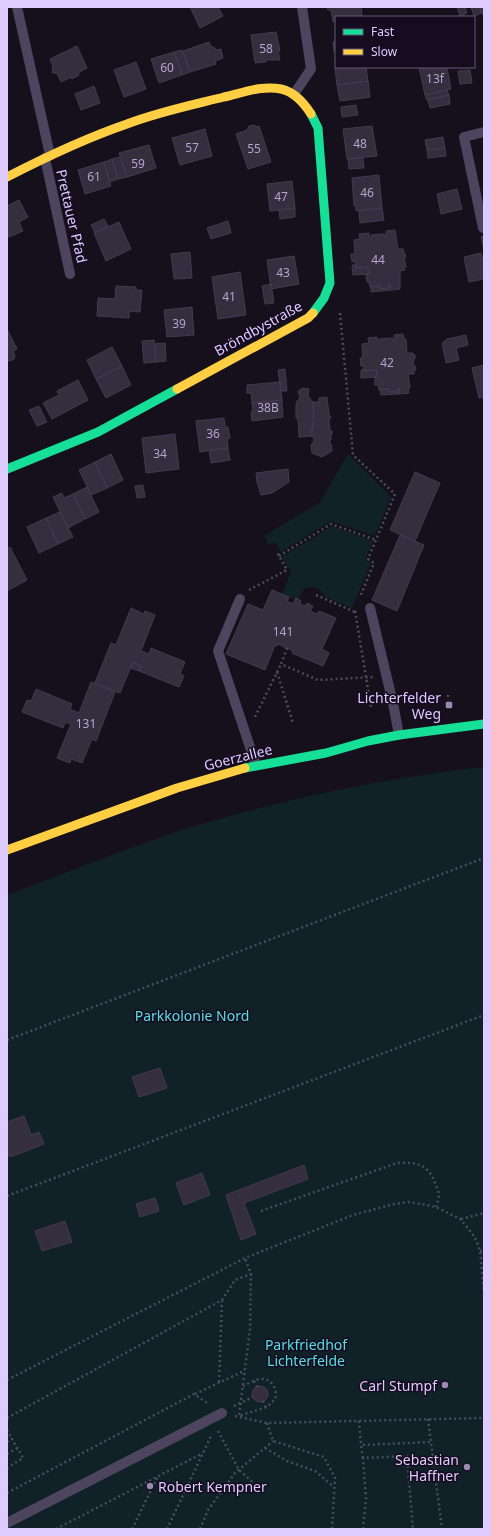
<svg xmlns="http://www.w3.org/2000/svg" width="491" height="1536" font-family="'Noto Sans',sans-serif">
<rect width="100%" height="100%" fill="#16101c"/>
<!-- green -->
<path fill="#102128" d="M349 455 391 497 375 536 331 521 281 552 275 542 269 545 264 536 320 502 346 457Z
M332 526 373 541 365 560 371 563 352 608 325 597C320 588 314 586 304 588L298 600 296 599 295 600 282 594 291 572 282 557Z
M484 767V1529H7V895C74 870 140 842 209 822 298 796 391 777 484 767Z"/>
<!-- building -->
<path fill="#352e3e" stroke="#443a50" d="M190 7H218L223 16 200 28Z
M327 7H361L362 17H336V21L333 22 331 10H328Z
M457 7H465L467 13 460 16Z
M471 7H480L482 13 474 16Z
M480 7H484V14L483 15Z
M276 32 280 51H278L280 60H266V62L255 63 251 35Z
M336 41V52H334L333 42Z
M209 42 211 46 215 48 216 50 221 49 223 58 215 61 216 64 190 72 183 51Z
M77 46 87 68 78 73 79 75 72 79 71 77 61 82 57 73H53L52 69 53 66 50 59Z
M182 50 190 72 182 75 174 52Z
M174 52 182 75 159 83 151 59Z
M136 62 146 89 124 97 114 70Z
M347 67H366L368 81 337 85 335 68Z
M419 67H447L451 89 425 95Z
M470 70 472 83 460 84 458 71Z
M368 81 370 97 340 101 337 85Z
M94 86 100 103 81 110 75 94Z
M447 90 449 95 427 100 425 95Z
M449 95 450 104 430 108 428 100Z
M356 105 358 115 342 117 341 107Z
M254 125 257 127 259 126 271 162 248 169 236 134 247 130 249 126Z
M372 126 377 156 347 159 343 129Z
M205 129 212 156 180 165 172 138Z
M443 137 445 148 427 150 425 140Z
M149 145 156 168 127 177 119 153Z
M445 148 446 156 428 158 427 150Z
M120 157 127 177 118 179 112 159Z
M363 158 364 168 349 169 348 159Z
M112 159 118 179 110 182 104 162Z
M104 162 111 186 85 194 78 170Z
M379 175 382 208 356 211V206H354L352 178Z
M292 181 295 208 270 211 267 184Z
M457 189 462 209 441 214 437 194Z
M19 200 28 217 19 222 23 231 9 237 7 233V206Z
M295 208V217L280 219 279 210Z
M382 208 384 220 360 223 359 211Z
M104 219 108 226 95 233 91 225Z
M228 221 231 233 211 239 207 228Z
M119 222 131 249 106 261 94 233Z
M395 230 398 249H403L406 257H404L406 267 404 268 405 270 400 271V289L391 290 390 285H389V288L380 289V286L370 287 369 282H367L366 274H369L368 267 356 268 355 261 352 262 351 254H355L354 240 360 239 359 234 369 233V238H371V235L384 234 385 237 386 236V231Z
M484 236V250L481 237Z
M190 252 192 278 174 279 171 254Z
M481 253 484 266V279L469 282 464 257Z
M294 256 299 284 271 289 267 260Z
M352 265H356V268L368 267 369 274 353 275Z
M240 272 246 315 218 319 212 277Z
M271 284 274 303 265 304 262 286Z
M389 285H390L391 290 371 292V287L380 286V289L389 288Z
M116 286 136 287V290H142L140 312 129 311V318L97 316 98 298 115 299Z
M192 307 194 335 167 337 164 310Z
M7 329 17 349 13 351 15 355 14 359 10 361 7 360Z
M403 334 404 339H406L407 353H413V355H415V359H413L414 366H415L416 370H414V374H408L410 388H408L409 393 399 394V389H397L398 392H389V389L379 390 378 385H375V377H377V370L364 371V366H361L360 358H363L362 344 369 343 368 338 377 337 378 342H380L379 339 393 338V341L395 340 394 335Z
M466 335 468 345 456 348 459 360 446 363 442 343 447 339Z
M154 340 156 362 144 363 142 341Z
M165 343 166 361 156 362 154 344Z
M112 347 122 366 96 379 87 360Z
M484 365V397L479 398 472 368Z
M122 366 131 385 106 398 96 379Z
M285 369 287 391H281L278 370Z
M364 369V371L377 370V377L361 378V370Z
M78 380 88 400 52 419 43 403 59 395 57 391Z
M280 382 282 400 252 403 251 393H247V385Z
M303 388 309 389 308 396 313 402 314 417 311 436 299 437 298 419 296 418V405L297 401 300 398 298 391Z
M389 389V392H398L397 389H399V394L381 395 380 390Z
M327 397 329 415 331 417 329 420 330 430 333 432 331 435V440L329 442 331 444 332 451 322 457 312 453 311 445 314 441V438L311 436 314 417 313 402H319V398Z
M282 400 283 417 252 421 251 412 253 411 252 403Z
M39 406 47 422 37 426 29 410Z
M224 418 225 427H228L230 438 227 439 228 448 200 452 196 421Z
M175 434 179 469 146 473 142 438Z
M228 448 230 460 211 463 209 450Z
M111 454 123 480 107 488 95 462Z
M95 462 107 488 91 495 79 470Z
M288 469 289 482 272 493 261 495 257 482 256 473Z
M415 472 440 483 415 541 390 530Z
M143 485 145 497 137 498 135 486Z
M87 487 99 512 85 519 73 494Z
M62 493 64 498 73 494 85 519 68 528 53 497Z
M60 512 73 537 58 544 46 518Z
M46 518 58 544 39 553 27 527Z
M400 535 424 545 397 611 372 600Z
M10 547 27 580 7 591V549Z
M272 590 289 597 287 601 293 604 296 598 301 601 300 604 305 606 307 603 313 606 310 611 317 614 319 611 336 618 322 649 329 653 323 666 299 656 292 653 293 651 278 644 277 646 275 645 265 670 226 654 248 604 263 610Z
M131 608 144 614 145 611 155 615 141 651 149 654 151 648 185 662 180 674 184 676 179 687 139 671 141 666 133 662 120 693 95 683 111 643 116 645Z
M133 662 141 666 139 671 130 668Z
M91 682 115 692 96 741 92 739 82 763 71 759 70 763 57 758 71 724 65 722 63 728 22 712 27 700 31 701 36 689 72 704 70 709 79 713Z
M160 1068 167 1088 139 1097 132 1077Z
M24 1116 31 1135 39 1132 44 1144 10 1157 7 1152V1122Z
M304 1165 308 1179 244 1203 256 1234 241 1240 226 1195Z
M202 1173 210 1195 184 1205 176 1183Z
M155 1198 159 1211 140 1217 136 1204Z
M65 1221 72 1242 42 1251 35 1231Z
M252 1394a8 8 0 1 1 16 0a8 8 0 1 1-16 0Z"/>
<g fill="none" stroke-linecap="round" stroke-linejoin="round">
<!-- path -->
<path stroke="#484d5e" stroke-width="2.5" stroke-dasharray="2 3" stroke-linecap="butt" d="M340 313 353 455 395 494 368 559 374 563 360 597
M279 556 331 524 376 540
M249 590 287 570 277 552
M316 595 355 612
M355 611 371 707
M287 648 281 664 318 680 373 677
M277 672 293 723
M448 695 449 705
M255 717 281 664
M7 1040 484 858
M7 1196 484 1015
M261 1211 397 1163C417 1162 428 1164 435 1183 440 1195 440 1195 436 1207
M461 1219 484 1213
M480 1251H484
M7 1380 245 1258 353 1215 394 1204 408 1202 422 1204 436 1207 460 1219 472 1233 477 1242 480 1251 484 1293
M254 1381 257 1387
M219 1382 222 1301
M243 1386C248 1384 255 1379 261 1379 272 1378 278 1390 275 1399L267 1407 239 1416 250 1329 251 1274 245 1258
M195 1394 244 1371
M263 1401 266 1408
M234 1406 253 1397
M235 1416 267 1423 484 1418
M7 1418 222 1300 235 1280 251 1274
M428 1419 442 1529
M359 1421 361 1445
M267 1423 273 1441 324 1457 335 1478 332 1529
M7 1430 12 1439
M218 1431 239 1470 255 1484
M7 1442 12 1439 23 1458 7 1468
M265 1448 287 1461 315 1471 334 1487
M7 1454 18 1448
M363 1458 361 1445 431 1442
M7 1493 194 1394 209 1404
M56 1529 203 1453
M132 1529 158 1476
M167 1529 212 1434
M200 1529 208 1510 235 1473 273 1441
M363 1529 366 1499 363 1458 407 1456 413 1529"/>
<!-- lane -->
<path stroke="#4c455d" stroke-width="10" d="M17 7 50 155
M294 94 311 69 302 7
M45 158 70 274
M483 228 464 137 484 132
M240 599 218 651 256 765
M370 608 393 703 399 735
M7 1523 222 1413"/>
<!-- fast -->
<path stroke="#16e098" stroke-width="9" d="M311 114 318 128 330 283 324 298 313 313
M7 469 98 432 177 389
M245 768 326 753 368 741 399 735 484 724"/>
<!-- slow -->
<path stroke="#ffcf43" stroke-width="9" d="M7 177C46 157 86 138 127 124 158 112 192 105 224 97 242 93 262 85 281 89 295 92 304 103 311 114
M177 389 308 318 313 313
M7 850 177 788 245 768"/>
</g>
<!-- markers -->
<g fill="#988ab0" stroke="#150c20" stroke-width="1.5">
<rect x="445" y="701" width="8" height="8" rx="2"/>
<circle cx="445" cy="1385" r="4"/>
<circle cx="467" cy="1467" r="4"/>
<circle cx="150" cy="1486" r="4"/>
</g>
<g text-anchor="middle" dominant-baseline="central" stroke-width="3" stroke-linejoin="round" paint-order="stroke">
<!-- number labels -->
<g font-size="12" fill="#b4a4cf">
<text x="266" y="48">58</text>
<text x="167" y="67">60</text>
<text x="435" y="78">13f</text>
<text x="360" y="143">48</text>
<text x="192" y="147">57</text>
<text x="254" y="148">55</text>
<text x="138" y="163">59</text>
<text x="94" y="176">61</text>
<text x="367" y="192">46</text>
<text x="281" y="196">47</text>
<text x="378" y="259">44</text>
<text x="283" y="272">43</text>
<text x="229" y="296">41</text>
<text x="179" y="323">39</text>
<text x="387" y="362">42</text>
<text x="268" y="407">38B</text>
<text x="213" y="433">36</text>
<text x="160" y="453">34</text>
<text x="283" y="631">141</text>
<text x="86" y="723">131</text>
</g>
<!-- street labels -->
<g font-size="14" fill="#decbff" stroke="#150c20">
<text transform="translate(72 216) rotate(77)">Prettauer Pfad</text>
<text transform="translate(258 328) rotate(-29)">Bröndbystraße</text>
<text transform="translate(238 757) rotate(-14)">Goerzallee</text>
</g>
<!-- poi labels -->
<g font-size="14" fill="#decbff" stroke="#150c20" text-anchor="end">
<text x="441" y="697">Lichterfelder<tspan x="441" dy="16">Weg</tspan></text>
<text x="437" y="1385">Carl Stumpf</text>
<text x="459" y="1459">Sebastian<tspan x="459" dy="16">Haffner</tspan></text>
<text x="158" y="1486" text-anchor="start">Robert Kempner</text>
</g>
<!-- park labels -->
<g font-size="14" fill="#55e0e1" stroke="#150c20">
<text x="192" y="1015">Parkkolonie Nord</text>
<text x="306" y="1344">Parkfriedhof<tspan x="306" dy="16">Lichterfelde</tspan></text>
</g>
</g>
<!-- border -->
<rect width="491" height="1536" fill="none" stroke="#decbff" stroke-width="16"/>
<!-- legend -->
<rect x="335" y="16" width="140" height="52" fill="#150c20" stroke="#655879"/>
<rect x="343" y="29" width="20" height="6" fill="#16e098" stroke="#655879"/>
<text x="371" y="36" font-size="12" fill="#decbff">Fast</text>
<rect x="343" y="49" width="20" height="6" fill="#ffcf43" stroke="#655879"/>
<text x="371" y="56" font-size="12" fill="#decbff">Slow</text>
</svg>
